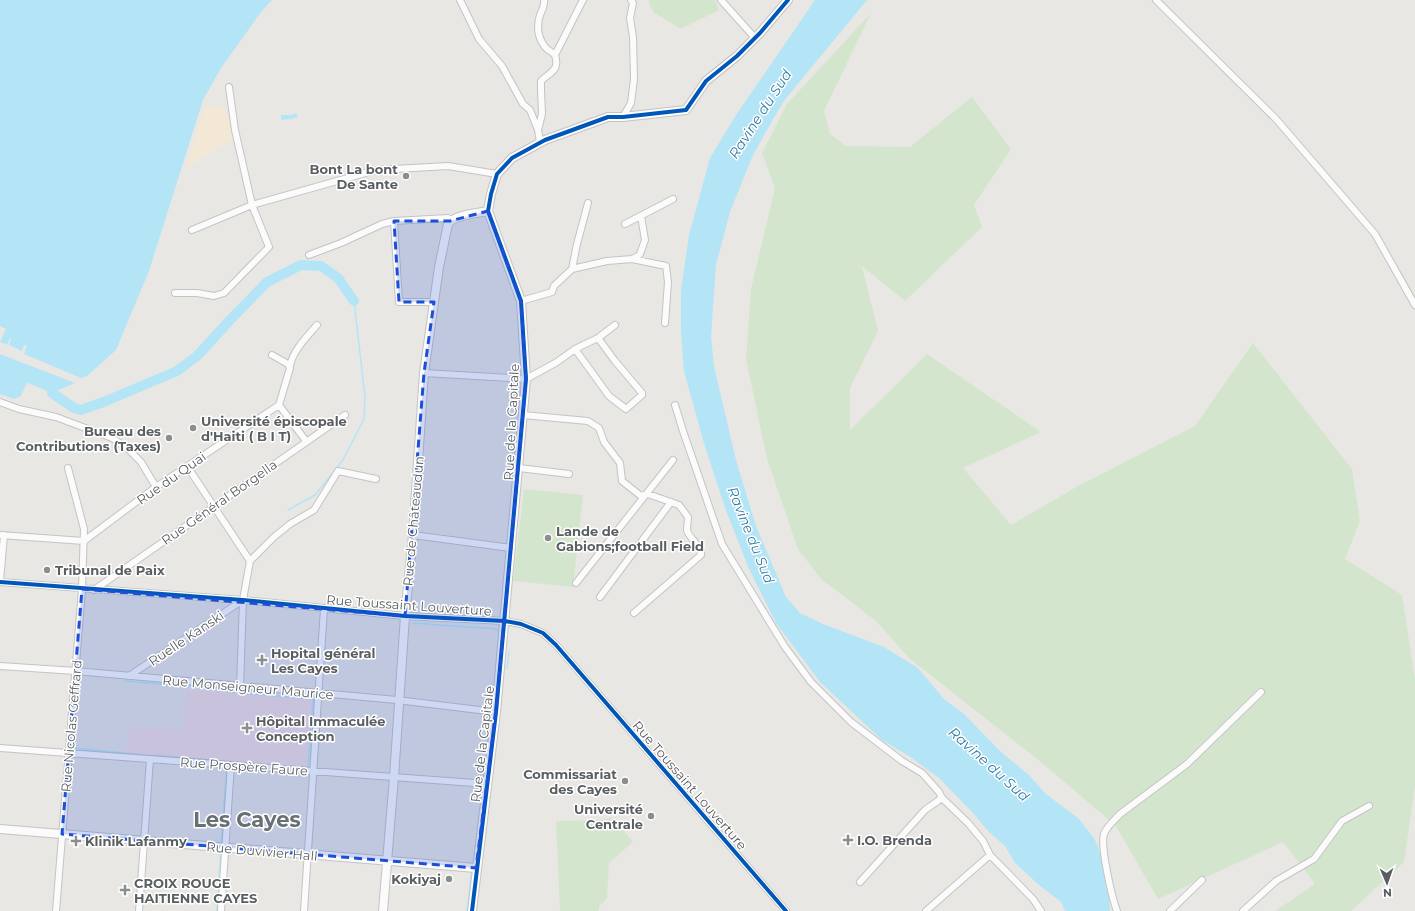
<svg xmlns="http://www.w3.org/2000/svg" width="1415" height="911" font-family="Montserrat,sans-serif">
<rect width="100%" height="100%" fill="#e9e7e3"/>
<!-- medical -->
<path fill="#f3dfdf" d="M186 690 313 699 307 767 126 753 128 726 183 730Z"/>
<!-- green -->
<path fill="#d3e6cd" d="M648 0H715L719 10 681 29 653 12Z
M871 13 824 111 830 134 846 146 910 147 972 97 1011 149 974 205 982 227 905 301 862 266 878 331 850 388V430L927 354 1041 432 963 468 1011 525 1078 486 1195 426 1253 343 1352 469 1360 521 1345 559 1402 595 1415 679V786L1404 862 1351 911H1275L1315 884 1283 842 1158 899 1116 826 1042 763 910 659 876 621 821 579 798 549 767 459 746 359 751 289 775 188 762 153 787 104Z
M524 489 583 495 573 587 513 581Z
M612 818 633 842 609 863 607 898 599 907V911H560L556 821 597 820Z"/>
<!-- sand -->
<path fill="#f3e8d6" d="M212 106 225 108 234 138 186 168 204 108Z"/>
<!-- water -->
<path fill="#b4e5f7" d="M0 0H272L261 12 221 68 203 100 149 271 116 350 87 376 81 378 75 383 52 393 28 383 26 384 21 396 14 399 0 394Z
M815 0H867L783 102 753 155 730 212 716 265 711 337 714 366 736 460 756 526 786 597 800 613 823 624 884 647 918 668 944 699 964 714 1001 752 1029 775 1046 794 1078 818 1094 838 1098 847 1106 871 1105 885 1109 896 1110 911H1065L1061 902 1039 885 1015 863 1005 846 989 832 972 812 939 778 909 756 882 740 820 682 776 623 749 569 725 508 703 440 684 371 681 333V290L689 235 710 158 736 115Z
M296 113 298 117 291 119 281 120V115H291Z"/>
<!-- pier -->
<path fill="#e9e7e3" d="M0 326 6 329 0 342 7 345 10 338 11 339 9 345 22 351 24 345 27 346 24 354 81 378 75 383 0 354Z"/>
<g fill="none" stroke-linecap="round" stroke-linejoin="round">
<!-- stream -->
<path stroke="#b4e5f7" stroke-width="1.5" d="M288 510 315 495 343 460 364 419 365 397 354 301
M418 533 421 477
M413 623 496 629 500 632
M507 668 509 651
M125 681 230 690V692L313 699 308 768
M74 748 144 755
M155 755 280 766
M483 783 489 735
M221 843 227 767
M473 864 483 787
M217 911 221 849
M467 911 472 870"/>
<!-- river -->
<path stroke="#b4e5f7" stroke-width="10" d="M52 393 74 408 81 410 106 401 177 371 197 356 231 319 267 282 301 265 321 266 338 278 354 301"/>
<!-- minor casing -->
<g stroke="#c4c4c4" stroke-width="8">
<path id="minor" d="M460 0 479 39 502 66 523 104 530 110 538 130 540 142
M721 0 755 38
M1156 0 1276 119 1375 234 1415 305
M555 55 583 0
M623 117 631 103 634 79 633 37 630 18 633 3 631 0
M538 130 542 114 541 90V81C550 72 560 71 555 55 553 53 550 51 547 49 538 40 536 27 540 15 542 10 545 5 544 0
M394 221 399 302H434
M625 224 673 199
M192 230 252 205 376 170 448 166 497 174
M309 255 341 243 382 224 394 221 448 218 450 221
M632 259 666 266 668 282 665 323
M572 269 577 244 588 203
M175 293H197L214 296 224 293 269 247 252 205 235 130 229 87
M521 301 552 292 554 286 572 269 607 261 632 259 638 256 640 254 645 240 641 216
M575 349 609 396 626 409 642 395V393L615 361 598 338
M290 366C293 350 307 337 317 325
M424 373 526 379 557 362 575 349 598 338 615 325
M0 402 19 409 56 417 112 438 127 448 141 462 156 487
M279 405 306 441
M675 405 683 431 722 544 785 647 811 682 851 722 902 761 922 773 939 792 942 798 968 823 983 841 990 855 1033 899 1041 911
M523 415 588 421 599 428 604 442 620 463 622 481 641 496 648 494 679 505 688 517C688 521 687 526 687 530 689 539 702 545 701 555L634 613
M187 466 250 561
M519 468 569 474
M0 535 84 541 156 487 279 405 290 368 288 364 272 355
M413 535 511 548
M0 581 4 535
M0 582 243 600 405 616 505 621 521 624 543 633 556 645 786 911
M576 583 673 460
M94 590 345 415
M600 597 671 502
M0 666 76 671 397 700 496 712
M129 676 243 600
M240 687 243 600 250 561 274 537 290 524 314 510 338 471 376 479
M0 748 488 784
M860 882 925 810 942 798
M56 911 82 589 84 529 68 468
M139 911 150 759
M221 911 231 765
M304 911 324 609
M926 911 990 855
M1117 911C1112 898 1100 846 1104 834 1107 826 1115 820 1120 814L1187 764 1261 692
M1170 911 1202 880
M1243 911 1276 881 1314 859 1342 821 1369 806"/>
</g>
<!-- tertiary casing -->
<g stroke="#c4c4c4" stroke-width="10">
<path id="tertiary" d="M0 829 476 868
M383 911 394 777 405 616 413 535 424 373 439 267 448 224C453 215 478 213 488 211
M472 911 496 712 526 379 521 301 488 211 491 194 497 174 512 158 545 140 608 117H623L686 110 706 81 737 56 760 33 788 0"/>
</g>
<!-- minor -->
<use href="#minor" stroke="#fcfbfb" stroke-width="6"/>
<!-- tertiary -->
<use href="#tertiary" stroke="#fcfbfb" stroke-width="8"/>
<!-- cycleway casing -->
<g stroke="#fff" stroke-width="6">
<path id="cycleway" d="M0 582 243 600 405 616 505 621 521 624 543 633 556 645 786 911
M472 911 496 712 526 379 521 301 488 211 491 194 497 174 512 158 545 140 608 117H623L686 110 706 81 737 56 760 33 788 0"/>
</g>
<!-- cycleway -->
<use href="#cycleway" stroke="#0057b8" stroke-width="4"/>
</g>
<!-- marked area -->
<path fill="#1d4ed8" fill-opacity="0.2" stroke="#1d4ed8" stroke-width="3" stroke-dasharray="8 5" stroke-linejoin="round" d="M488 211 521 301 526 379 496 712 476 868 62 834 82 589 405 616 424 373 434 302H399L394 221H450Z"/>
<!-- markers -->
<g fill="#8b8e8e" stroke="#fff" stroke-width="1.5">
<circle cx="406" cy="176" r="4"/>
<circle cx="193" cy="428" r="4"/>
<circle cx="169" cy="438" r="4"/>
<circle cx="548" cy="538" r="4"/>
<circle cx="47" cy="570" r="4"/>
<path d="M260 654h4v4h4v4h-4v4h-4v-4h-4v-4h4z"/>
<path d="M245 722h4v4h4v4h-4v4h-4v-4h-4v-4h4z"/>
<circle cx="625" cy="781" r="4"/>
<circle cx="651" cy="816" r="4"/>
<path d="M846 834h4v4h4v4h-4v4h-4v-4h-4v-4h4z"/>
<path d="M74 835h4v4h4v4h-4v4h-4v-4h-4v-4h4z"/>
<circle cx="449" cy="879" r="4"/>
<path d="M123 884h4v4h4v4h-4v4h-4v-4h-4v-4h4z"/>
</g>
<g text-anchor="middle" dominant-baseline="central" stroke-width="3" stroke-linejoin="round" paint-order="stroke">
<!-- poi labels -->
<g font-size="13" font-weight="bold" fill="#595e61" stroke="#fff" text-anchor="start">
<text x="398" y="169" text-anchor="end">Bont La bont<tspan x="398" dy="15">De Sante</tspan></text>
<text x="201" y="421">Université épiscopale<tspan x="201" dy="15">d'Haiti ( B I T)</tspan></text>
<text x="161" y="431" text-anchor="end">Bureau des<tspan x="161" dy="15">Contributions (Taxes)</tspan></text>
<text x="556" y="531">Lande de<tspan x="556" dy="15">Gabions;football Field</tspan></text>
<text x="55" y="570">Tribunal de Paix</text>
<text x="271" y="653">Hopital général<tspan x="271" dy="15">Les Cayes</tspan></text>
<text x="256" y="721">Hôpital Immaculée<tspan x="256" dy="15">Conception</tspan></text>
<text x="617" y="774" text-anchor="end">Commissariat<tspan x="617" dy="15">des Cayes</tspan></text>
<text x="643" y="809" text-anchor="end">Université<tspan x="643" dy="15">Centrale</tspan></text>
<text x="857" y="840">I.O. Brenda</text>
<text x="85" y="841">Klinik Lafanmy</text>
<text x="441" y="879" text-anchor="end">Kokiyaj</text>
<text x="134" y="883">CROIX ROUGE<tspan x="134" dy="15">HAITIENNE CAYES</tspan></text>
</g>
<!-- street labels -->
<g font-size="13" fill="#595e61" stroke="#fff">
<text transform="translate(511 422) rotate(-87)">Rue de la Capitale</text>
<text transform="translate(171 478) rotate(-35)">Rue du Quai</text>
<text transform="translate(219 502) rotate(-35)">Rue Général Borgella</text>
<text transform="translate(413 521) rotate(-85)">Rue de Châteaudun</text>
<text transform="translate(409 605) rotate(4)">Rue Toussaint Louverture</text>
<text transform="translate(186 638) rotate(-34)">Ruelle Kanski</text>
<text transform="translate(248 687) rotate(5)">Rue Monseigneur Maurice</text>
<text transform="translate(71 726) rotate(-85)">Rue Nicolas Geffrard</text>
<text transform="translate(482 744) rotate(-83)">Rue de la Capitale</text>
<text transform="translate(244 766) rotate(4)">Rue Prospère Faure</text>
<text transform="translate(690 785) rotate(49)">Rue Toussaint Louverture</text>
<text transform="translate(262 851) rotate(5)">Rue Duvivier Hall</text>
</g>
<!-- water labels -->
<g font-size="14" font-style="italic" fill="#347ba1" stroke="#fff">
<text transform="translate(760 114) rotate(-57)">Ravine du Sud</text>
<text transform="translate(751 535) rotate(68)">Ravine du Sud</text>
<text transform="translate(989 764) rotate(42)">Ravine du Sud</text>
</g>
<!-- town labels -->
<g font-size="21" font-weight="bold" fill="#697073" stroke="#fff">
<text x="247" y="819">Les Cayes</text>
</g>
</g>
<!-- north arrow -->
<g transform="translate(1387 883) rotate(178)" stroke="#ffffff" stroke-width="3" paint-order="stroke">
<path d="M0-3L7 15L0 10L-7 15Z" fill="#595e61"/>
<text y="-6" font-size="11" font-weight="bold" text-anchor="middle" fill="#595e61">N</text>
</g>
</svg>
